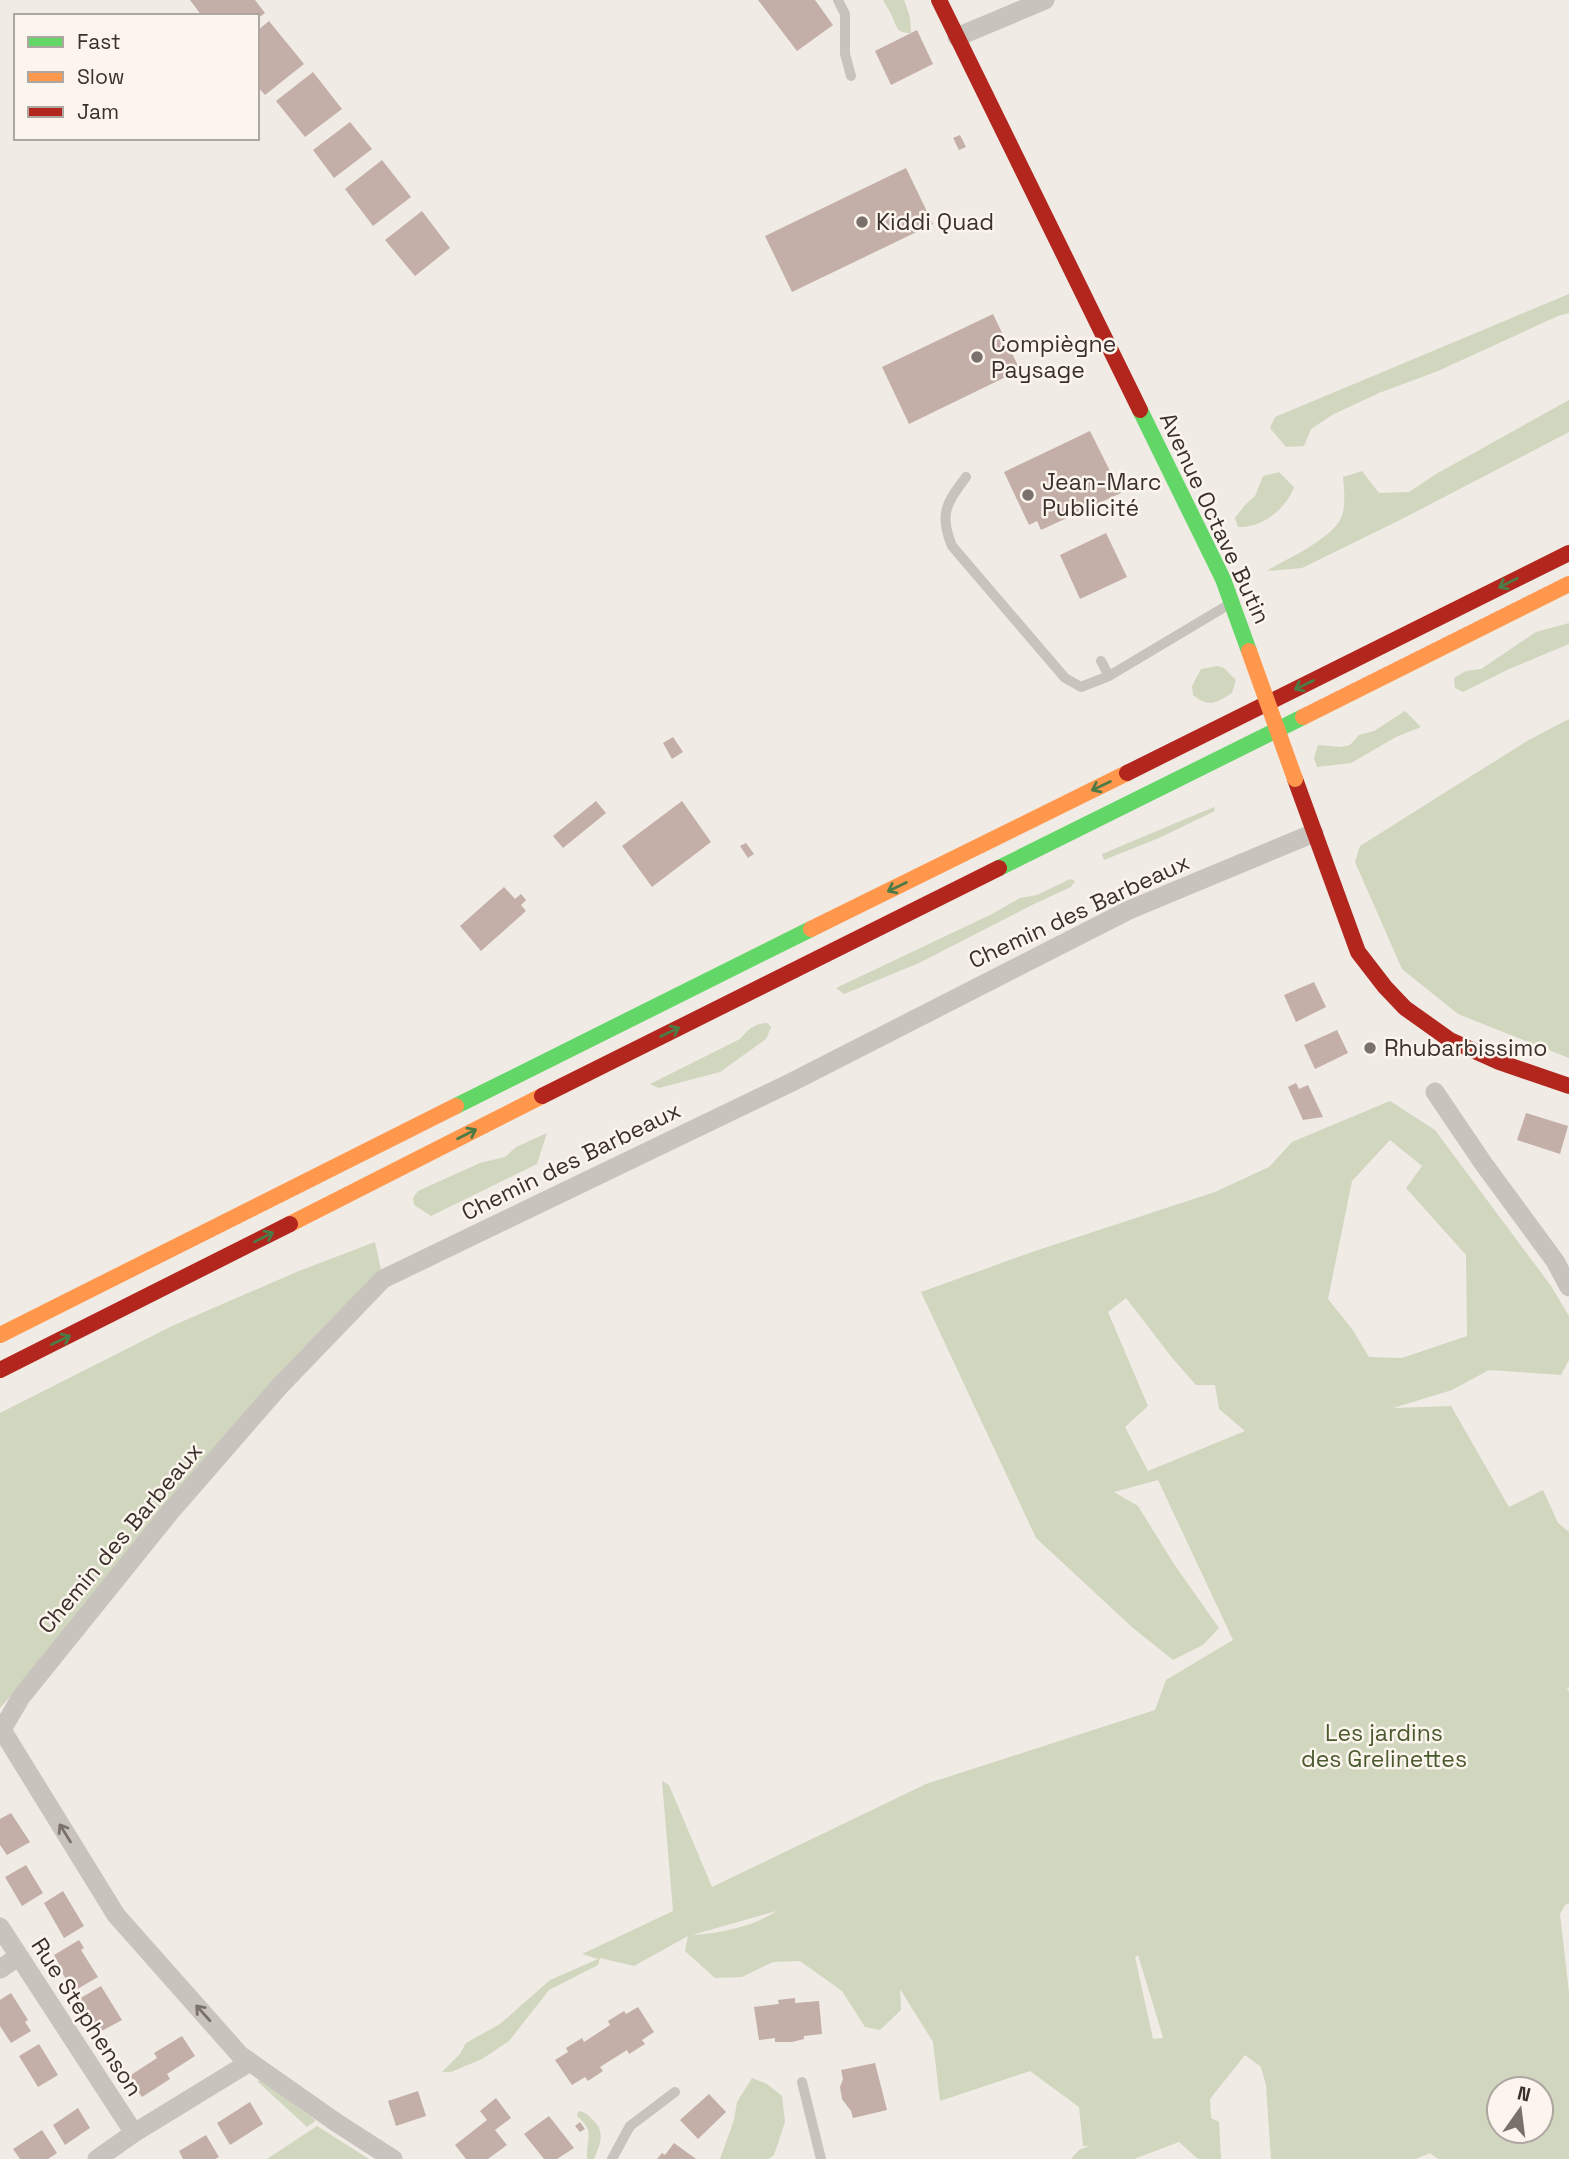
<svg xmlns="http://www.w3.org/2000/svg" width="1569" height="2159" font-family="'Space Grotesk',sans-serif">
<rect width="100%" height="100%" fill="#f0ebe5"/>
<!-- green -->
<path fill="#d1d6bf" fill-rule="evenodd" d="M883 0H904L910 17 911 33C896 33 897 27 892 16 889 10 886 5 883 0Z
M1569 294V313L1558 316 1438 371 1379 393 1332 415 1311 429 1304 446 1286 447 1270 428 1275 417Z
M1569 400V432L1398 521 1302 568 1266 571C1287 559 1334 538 1342 516 1346 503 1344 489 1343 477L1362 471 1379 493 1409 492 1436 474Z
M1279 472 1294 487C1286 509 1262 528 1238 527L1235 518 1245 505 1255 496 1263 476Z
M1569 623V644L1509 669 1463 692 1455 688 1454 678 1466 671 1481 669 1536 632Z
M1217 666 1224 668 1236 680 1232 693C1216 703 1209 708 1193 695L1192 686 1201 669Z
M1405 711 1421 727 1396 737 1351 763 1317 767 1314 758 1318 745 1341 747 1350 745 1359 735 1374 731Z
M1569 719V1058L1458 1014 1402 969 1355 862 1360 846 1527 741Z
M1214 807 1215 811 1159 838 1104 860 1102 854Z
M1070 879 1075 881 1071 887 1034 904 919 963 844 994 836 988 992 914 1020 898 1037 895Z
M767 1023 771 1027 766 1039 720 1072 659 1088 650 1084 740 1039C749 1029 753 1024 767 1023Z
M1390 1101 1435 1130 1551 1286 1569 1316V1360L1561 1375 1489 1370 1452 1390 1393 1408 1451 1406 1509 1507 1543 1490 1558 1523 1569 1532V1687L1567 1688 1569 1692V1903L1565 1905 1560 1914 1569 1993V2159H1438L1430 2153 1416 2159H1271L1266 2085 1261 2067 1245 2055 1210 2099 1211 2118 1219 2122 1221 2159H1198L1179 2142 1134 2159H1071L1079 2150 1089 2146H1083L1079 2107 1030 2071 940 2101 933 2042 900 1989 901 2010 880 2030 865 2027 842 1991 800 1961 773 1962 742 1977 715 1978 685 1951 688 1936 634 1966 600 1958 598 1965 549 1990 509 2041 482 2059 451 2072H442L460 2054 466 2043 500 2024 550 1980 598 1959 582 1954 673 1911 662 1781 669 1785 712 1887 926 1784 1155 1710 1166 1680 1233 1640 1158 1480 1114 1492 1138 1506 1174 1564 1219 1628 1203 1645 1173 1660 1133 1628 1036 1538 921 1292 1035 1251 1215 1192 1269 1167 1292 1142ZM1390 1140 1422 1166 1406 1188 1466 1255 1467 1336 1402 1358 1369 1357 1352 1329 1328 1299 1352 1181ZM1126 1298 1173 1359 1196 1385H1215L1219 1409 1245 1431 1148 1471 1125 1427 1148 1406 1108 1312ZM776 1911C756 1926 716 1934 692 1935ZM1138 1955 1163 2037V2038L1153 2039 1135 1957ZM1499 2089H1541V2131H1499Z
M547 1133 537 1164 431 1216 414 1205 413 1198 418 1191 480 1163 505 1157 516 1147Z
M375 1242 383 1279 278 1388 0 1708V1413L172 1326 299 1271Z
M752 2078 767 2084 782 2096 785 2122 774 2155 768 2159H720L734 2120 737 2102Z
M261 2080 314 2119 315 2121 307 2127 257 2081Z
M578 2111C586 2112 588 2115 593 2120 606 2132 600 2145 594 2159H587C586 2135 596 2133 577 2116Z
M317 2126 369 2159H267Z"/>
<!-- building -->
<path fill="#c3afa7" d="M190 0H255L265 13 257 19V16H202Z
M758 0H815L833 25 797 51Z
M269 21 304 64 265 95 257 86V31Z
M917 30 933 64 891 85 875 51Z
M313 72 342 109 305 137 276 101Z
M350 122 372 149 334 178 313 150Z
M960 135 966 147 959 150 953 138Z
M382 160 411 197 373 226 345 189Z
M906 168 933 224 792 292 765 236Z
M422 211 450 248 415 276 385 240Z
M993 314 1020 370 909 424 882 367Z
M1090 431 1121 493 1041 530 1037 521 1029 525 1004 472Z
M1106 533 1127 577 1080 599 1060 555Z
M673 737 683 752 672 759 663 743Z
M596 801 606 813 563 848 553 836Z
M682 801 711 842 652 887 622 846Z
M746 843 754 854 748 858 740 846Z
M504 887 515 899 521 894 526 900 521 905 526 911 481 951 460 926Z
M1314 982 1326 1007 1296 1022 1284 995Z
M1337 1030 1348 1053 1315 1069 1304 1045Z
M1296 1083 1299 1089 1308 1085 1323 1117 1303 1120 1288 1087Z
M1526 1113 1568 1126 1560 1154 1517 1140Z
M11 1813 30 1842 7 1855 0 1845V1819Z
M26 1865 43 1893 22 1906 5 1877Z
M63 1891 84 1926 64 1938 44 1903Z
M79 1940 84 1948 81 1950 98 1977 74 1991 57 1965 59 1964 54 1955Z
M101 1986 122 2020 100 2032 79 1999Z
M11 1993 28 2020 25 2022 31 2031 11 2043 0 2026V2000Z
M795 1998V2003L819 2001 822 2034 804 2036V2039L792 2042H775V2038L759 2040 754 2007 779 2004 778 2000Z
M638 2007 654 2032 642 2040 645 2044 629 2054 627 2050 600 2067 603 2071 588 2081 585 2077 572 2085 555 2060 568 2052 566 2048 582 2038 584 2042 610 2025 608 2021 624 2011 626 2014Z
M182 2036 195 2056 167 2074 170 2079 142 2097 128 2077 157 2058 154 2053Z
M39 2044 58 2075 38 2087 19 2056Z
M875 2063 887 2110 853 2118 851 2111 842 2099 840 2087 843 2079 841 2070Z
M418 2091 426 2116 396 2126 388 2101Z
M709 2094 726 2112 698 2139 680 2120Z
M496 2098 511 2118 495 2130 507 2145 488 2159H466L455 2145 487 2120 480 2111Z
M250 2102 263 2124 230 2145 217 2123Z
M78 2108 90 2128 65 2145 53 2125Z
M549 2116 574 2148 557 2159H544L524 2134Z
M580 2122 585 2129 580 2132 575 2126Z
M42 2130 57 2153 48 2159H20L13 2149Z
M206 2135 219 2157 215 2159H183L179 2151Z
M674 2143 696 2159H657L662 2153 665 2155Z"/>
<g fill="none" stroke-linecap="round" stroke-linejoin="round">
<!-- lane -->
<path stroke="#c9c3be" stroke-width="10" d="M838 0 845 14V54L851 76
M966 477C946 503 939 515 952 546L1065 678 1081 687 1109 676 1228 605
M1101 661 1109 676
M802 2082 821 2159
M612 2159 630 2126 675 2092"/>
<!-- street -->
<path stroke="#c9c3be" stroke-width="19" d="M957 37 1045 0
M1435 1092 1483 1163 1555 1261 1569 1287
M2 1730 116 1915 240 2055 337 2123 393 2159
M0 1733 21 1697 171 1511 278 1388 383 1279 792 1082 1129 910 1314 833
M0 1927 134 2133
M0 1969 18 1957
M97 2159 134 2133 250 2062"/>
<!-- fast -->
<path stroke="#63d668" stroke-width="16" d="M1140 410 1223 579 1249 651
M999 868 1303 717
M456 1106 811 929"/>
<!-- slow -->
<path stroke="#ff974d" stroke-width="16" d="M1303 717 1569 584
M811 929 1127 773
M290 1224 542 1096
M0 1335 456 1106"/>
<!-- jam -->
<path stroke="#b3261e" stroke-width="16" d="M939 0 1140 410
M1127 773 1569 553
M1295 779 1358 952 1385 987 1405 1008 1450 1040 1499 1062 1569 1086
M542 1096 999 868
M0 1370 290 1224"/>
<!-- slow-bridge -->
<path stroke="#ff974d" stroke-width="16" d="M1249 651 1295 779"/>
</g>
<!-- one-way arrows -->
<defs><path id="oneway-shaft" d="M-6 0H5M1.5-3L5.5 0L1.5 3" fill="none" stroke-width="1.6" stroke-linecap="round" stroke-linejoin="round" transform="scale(1.75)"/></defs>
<g stroke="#4d7b46">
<use href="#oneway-shaft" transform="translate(1508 583) rotate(153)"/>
<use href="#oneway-shaft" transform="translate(1304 685) rotate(154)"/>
<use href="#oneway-shaft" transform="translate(1101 786) rotate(154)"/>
<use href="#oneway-shaft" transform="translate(897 887) rotate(154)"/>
<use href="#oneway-shaft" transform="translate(670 1032) rotate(-26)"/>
<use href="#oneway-shaft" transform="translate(467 1134) rotate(-27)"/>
<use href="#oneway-shaft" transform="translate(264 1237) rotate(-27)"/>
<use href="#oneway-shaft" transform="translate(61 1340) rotate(-26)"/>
</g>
<g stroke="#7b726d">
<use href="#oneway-shaft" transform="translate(65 1833) rotate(-122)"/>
<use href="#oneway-shaft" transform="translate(203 2013) rotate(-132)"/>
</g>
<!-- markers -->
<g fill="#7a716c" stroke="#fbf5ee" stroke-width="2.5">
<circle cx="862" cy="222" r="7"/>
<circle cx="977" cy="357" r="7"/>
<circle cx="1028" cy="495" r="7"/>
<circle cx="1370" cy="1048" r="7"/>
</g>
<g text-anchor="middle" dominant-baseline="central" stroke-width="5" stroke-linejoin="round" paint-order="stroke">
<!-- poi labels -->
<g font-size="23" fill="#3b302b" stroke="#fbf5ee" text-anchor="start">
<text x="876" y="222">Kiddi Quad</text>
<text x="991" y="344">Compiègne<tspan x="991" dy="26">Paysage</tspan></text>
<text x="1042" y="482">Jean-Marc<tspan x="1042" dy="26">Publicité</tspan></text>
<text x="1384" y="1048">Rhubarbissimo</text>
</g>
<!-- street labels -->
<g font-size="23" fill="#3b302b" stroke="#fbf5ee">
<text transform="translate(1215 518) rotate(65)">Avenue Octave Butin</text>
<text transform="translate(1079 911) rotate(-25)">Chemin des Barbeaux</text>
<text transform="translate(571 1161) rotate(-26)">Chemin des Barbeaux</text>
<text transform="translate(120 1538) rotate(-50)">Chemin des Barbeaux</text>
<text transform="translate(87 2017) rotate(57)">Rue Stephenson</text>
</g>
<!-- park labels -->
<g font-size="23" fill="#4a5a2e" stroke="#fbf5ee">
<text x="1384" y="1733">Les jardins<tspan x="1384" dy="26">des Grelinettes</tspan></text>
</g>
</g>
<!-- legend -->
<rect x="14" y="14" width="245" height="126" fill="#fbf5ee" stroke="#aea6a0" stroke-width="2"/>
<rect x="28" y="37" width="35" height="10" fill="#63d668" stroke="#aea6a0" stroke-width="2"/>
<text x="77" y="49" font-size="21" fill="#3b302b">Fast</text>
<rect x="28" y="72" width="35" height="10" fill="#ff974d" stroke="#aea6a0" stroke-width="2"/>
<text x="77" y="84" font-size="21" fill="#3b302b">Slow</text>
<rect x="28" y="107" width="35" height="10" fill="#b3261e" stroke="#aea6a0" stroke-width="2"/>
<text x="77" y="119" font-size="21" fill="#3b302b">Jam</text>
<!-- north arrow -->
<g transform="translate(1520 2110) rotate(14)"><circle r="33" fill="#fbf5ee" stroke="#aea6a0" stroke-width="2"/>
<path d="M0-5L12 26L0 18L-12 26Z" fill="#7a716c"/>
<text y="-10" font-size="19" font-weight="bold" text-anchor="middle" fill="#3b302b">N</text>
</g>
</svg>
